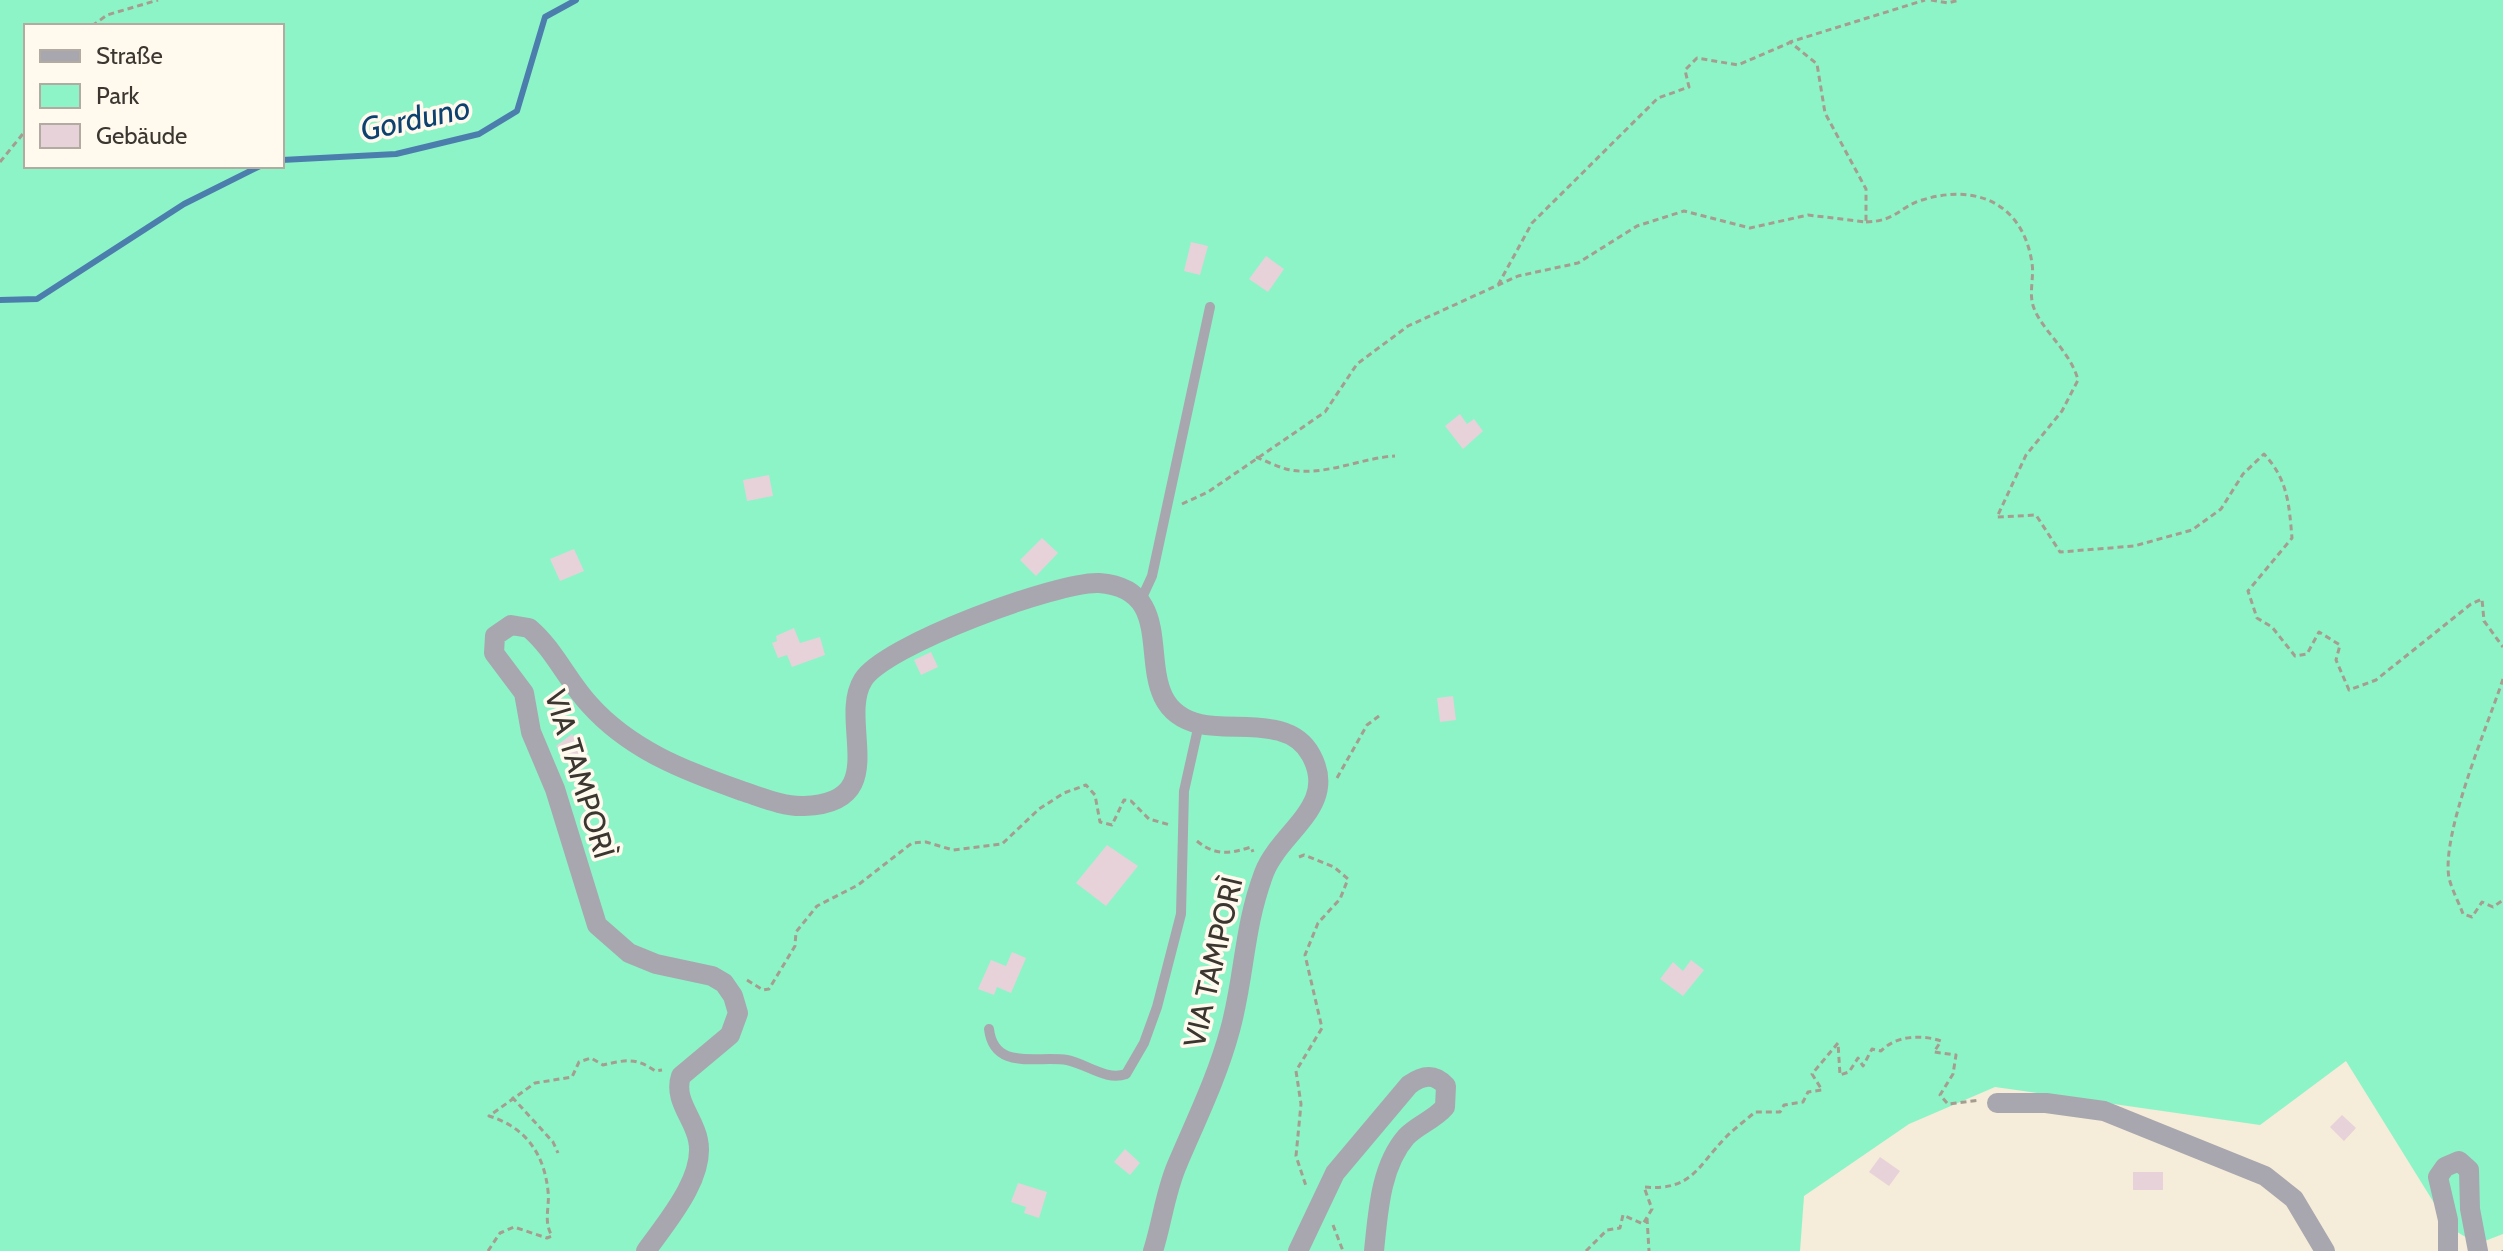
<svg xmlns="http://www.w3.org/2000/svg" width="2503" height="1251" font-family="Cabin,sans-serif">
<rect width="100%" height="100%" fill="#f5ecd9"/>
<!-- green -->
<path fill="#8df4c7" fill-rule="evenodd" d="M0 0H2503V1234L2477 1244 2449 1227 2346 1061 2260 1125 1995 1087 1909 1124 1804 1196 1800 1251H0ZM26 26H282V166H26Z"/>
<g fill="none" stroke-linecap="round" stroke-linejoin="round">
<!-- stream -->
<path stroke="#4c7ead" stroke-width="6" d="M282 160 396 154 479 134 517 111 545 17 576 0
M0 300 37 299 184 204 260 166"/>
</g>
<!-- building -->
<path fill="#e7d2d9" d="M1191 242 1208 246 1200 275 1184 271Z
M1266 256 1284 269 1268 292 1249 279Z
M1460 414 1467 424 1474 419 1483 431 1463 449 1445 426Z
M769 475 773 496 747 501 743 480Z
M1042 538 1058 553 1036 576 1020 560Z
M574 549 584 571 560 581 550 559Z
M794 628 800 643 820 637 825 655 792 667 787 655 778 658 772 643 777 641 776 636Z
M931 652 938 667 921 675 914 660Z
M1453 696 1456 720 1440 722 1437 698Z
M572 734 586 752 570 763 556 746Z
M1107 845 1138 866 1106 906 1076 883Z
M1012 952 1026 958 1011 993 997 987 994 995 978 989 991 960 1006 966Z
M1691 960 1704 970 1683 996 1660 979 1673 962 1683 971Z
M2342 1115 2356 1128 2344 1141 2330 1127Z
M1125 1149 1140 1163 1130 1175 1114 1162Z
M1880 1157 1900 1171 1889 1186 1869 1172Z
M2133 1172H2163V1190H2133Z
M1018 1183 1047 1192 1039 1218 1024 1213 1026 1207 1011 1202Z"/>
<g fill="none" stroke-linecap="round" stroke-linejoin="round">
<!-- path -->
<path stroke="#a59e90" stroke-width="3" stroke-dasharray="6 4" stroke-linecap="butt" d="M1931 0 1948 3 1959 0
M92 26 107 15 158 0
M0 162 26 130
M1866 222C1897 221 1899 207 1922 200 1977 183 2023 204 2032 263 2034 275 2030 289 2032 301 2036 326 2070 349 2078 380L2062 411 2026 455 1997 517 2036 515 2060 552 2134 546 2192 530 2221 509 2243 474 2264 454C2288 480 2289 504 2292 538L2248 591 2257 618 2272 627 2295 656 2307 654 2319 632 2340 645 2336 660 2349 690 2376 680 2471 604 2482 599 2484 621 2503 647
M1498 285 1532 223 1658 98 1689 87 1685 70 1697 58 1738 65 1789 43
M1256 457C1266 461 1276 466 1286 469 1321 478 1360 458 1395 456
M1182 504 1208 492 1325 412 1357 364 1408 326 1518 276 1578 263 1637 226 1684 211 1750 228 1808 215 1866 222V189L1825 113 1817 64 1790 42 1925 0
M2503 679C2488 725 2441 833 2449 878 2452 890 2459 903 2463 914L2472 917 2482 902 2493 907 2503 900
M1337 778 1367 725 1379 716
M1197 841C1215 856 1230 854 1251 847L1253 852
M1299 857 1304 855 1334 867 1348 879 1340 899 1318 923 1305 955 1322 1028 1296 1071 1301 1104 1296 1156 1306 1186
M747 980 763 990 769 989 795 946 796 932 817 906 858 885 912 843 926 842 953 850 1002 844 1039 809 1064 793 1086 785 1095 795 1100 822 1112 825 1124 800 1131 801 1149 819 1170 825
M512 1097 553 1142 558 1153
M1647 1218 1649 1251
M1333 1225 1343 1251
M488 1251 500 1233 514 1227 547 1238 552 1236C543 1221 550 1207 548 1191 544 1153 525 1127 489 1116L535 1083 572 1077 579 1062 591 1058 603 1065C625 1060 636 1057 655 1071L662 1070
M1586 1251 1607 1230 1620 1228 1623 1215 1643 1224 1652 1209 1644 1187C1692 1191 1697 1167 1726 1137 1735 1128 1746 1120 1755 1112H1780L1784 1105 1803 1102 1808 1092 1822 1090 1812 1074 1838 1043 1840 1075 1849 1072 1858 1058 1863 1066 1872 1049 1881 1051C1895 1036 1921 1034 1941 1041L1934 1052 1956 1055 1953 1074 1940 1095 1948 1104 1980 1100
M2503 1251V1250"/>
<!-- service -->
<path stroke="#a8a7af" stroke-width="10" d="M1140 602 1152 576 1210 307
M989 1029C994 1072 1039 1055 1067 1060 1087 1064 1106 1081 1126 1074L1144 1043 1157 1007 1181 914 1184 791 1199 724"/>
<!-- minor -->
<path stroke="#a8a7af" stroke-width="20" d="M1997 1103H2046L2104 1111 2265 1176 2294 1199 2325 1251
M646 1251C666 1223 706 1177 698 1140 694 1118 673 1100 681 1076L730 1035 738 1013 733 996 724 983 712 976 656 964 629 953 597 925 555 789 531 732 524 693 494 653 495 636 511 625 529 628C554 649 567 680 589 704 630 750 685 771 742 791 761 797 783 807 804 806 894 803 837 722 863 680 884 645 1059 581 1099 583 1193 590 1117 705 1200 724 1236 732 1290 716 1311 755 1339 806 1280 831 1264 873 1243 929 1245 976 1230 1030 1217 1078 1196 1120 1177 1165 1165 1193 1162 1223 1153 1251
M1298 1251 1335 1173 1409 1085C1423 1075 1434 1073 1446 1086L1445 1107C1434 1120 1417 1125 1406 1137 1380 1167 1378 1214 1374 1251
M2448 1251V1220L2438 1177 2445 1167 2459 1161 2469 1170 2470 1209 2478 1251"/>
</g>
<g text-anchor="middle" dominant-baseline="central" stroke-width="7" stroke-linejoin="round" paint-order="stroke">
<!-- street labels -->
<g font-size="30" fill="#3b3730" stroke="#fff9ee">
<text transform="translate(580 774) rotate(73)">VIA TAMPORÌ</text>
<text transform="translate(1213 962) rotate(-77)">VIA TAMPORÌ</text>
</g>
<!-- water labels -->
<g font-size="32" font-style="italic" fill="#0d4270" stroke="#fff9ee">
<text transform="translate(415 118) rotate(-12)">Gorduno</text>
</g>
</g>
<!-- legend -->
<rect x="24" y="24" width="260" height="144" fill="#fff9ee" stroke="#b1aba2" stroke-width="2"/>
<rect x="40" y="50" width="40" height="12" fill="#a8a7af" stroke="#b1aba2" stroke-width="2"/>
<text x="96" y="64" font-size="24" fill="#3b3730">Straße</text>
<rect x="40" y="84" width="40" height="24" fill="#8df4c7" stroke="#b1aba2" stroke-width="2"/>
<text x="96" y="104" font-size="24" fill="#3b3730">Park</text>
<rect x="40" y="124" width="40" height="24" fill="#e7d2d9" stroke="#b1aba2" stroke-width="2"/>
<text x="96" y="144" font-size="24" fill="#3b3730">Gebäude</text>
</svg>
